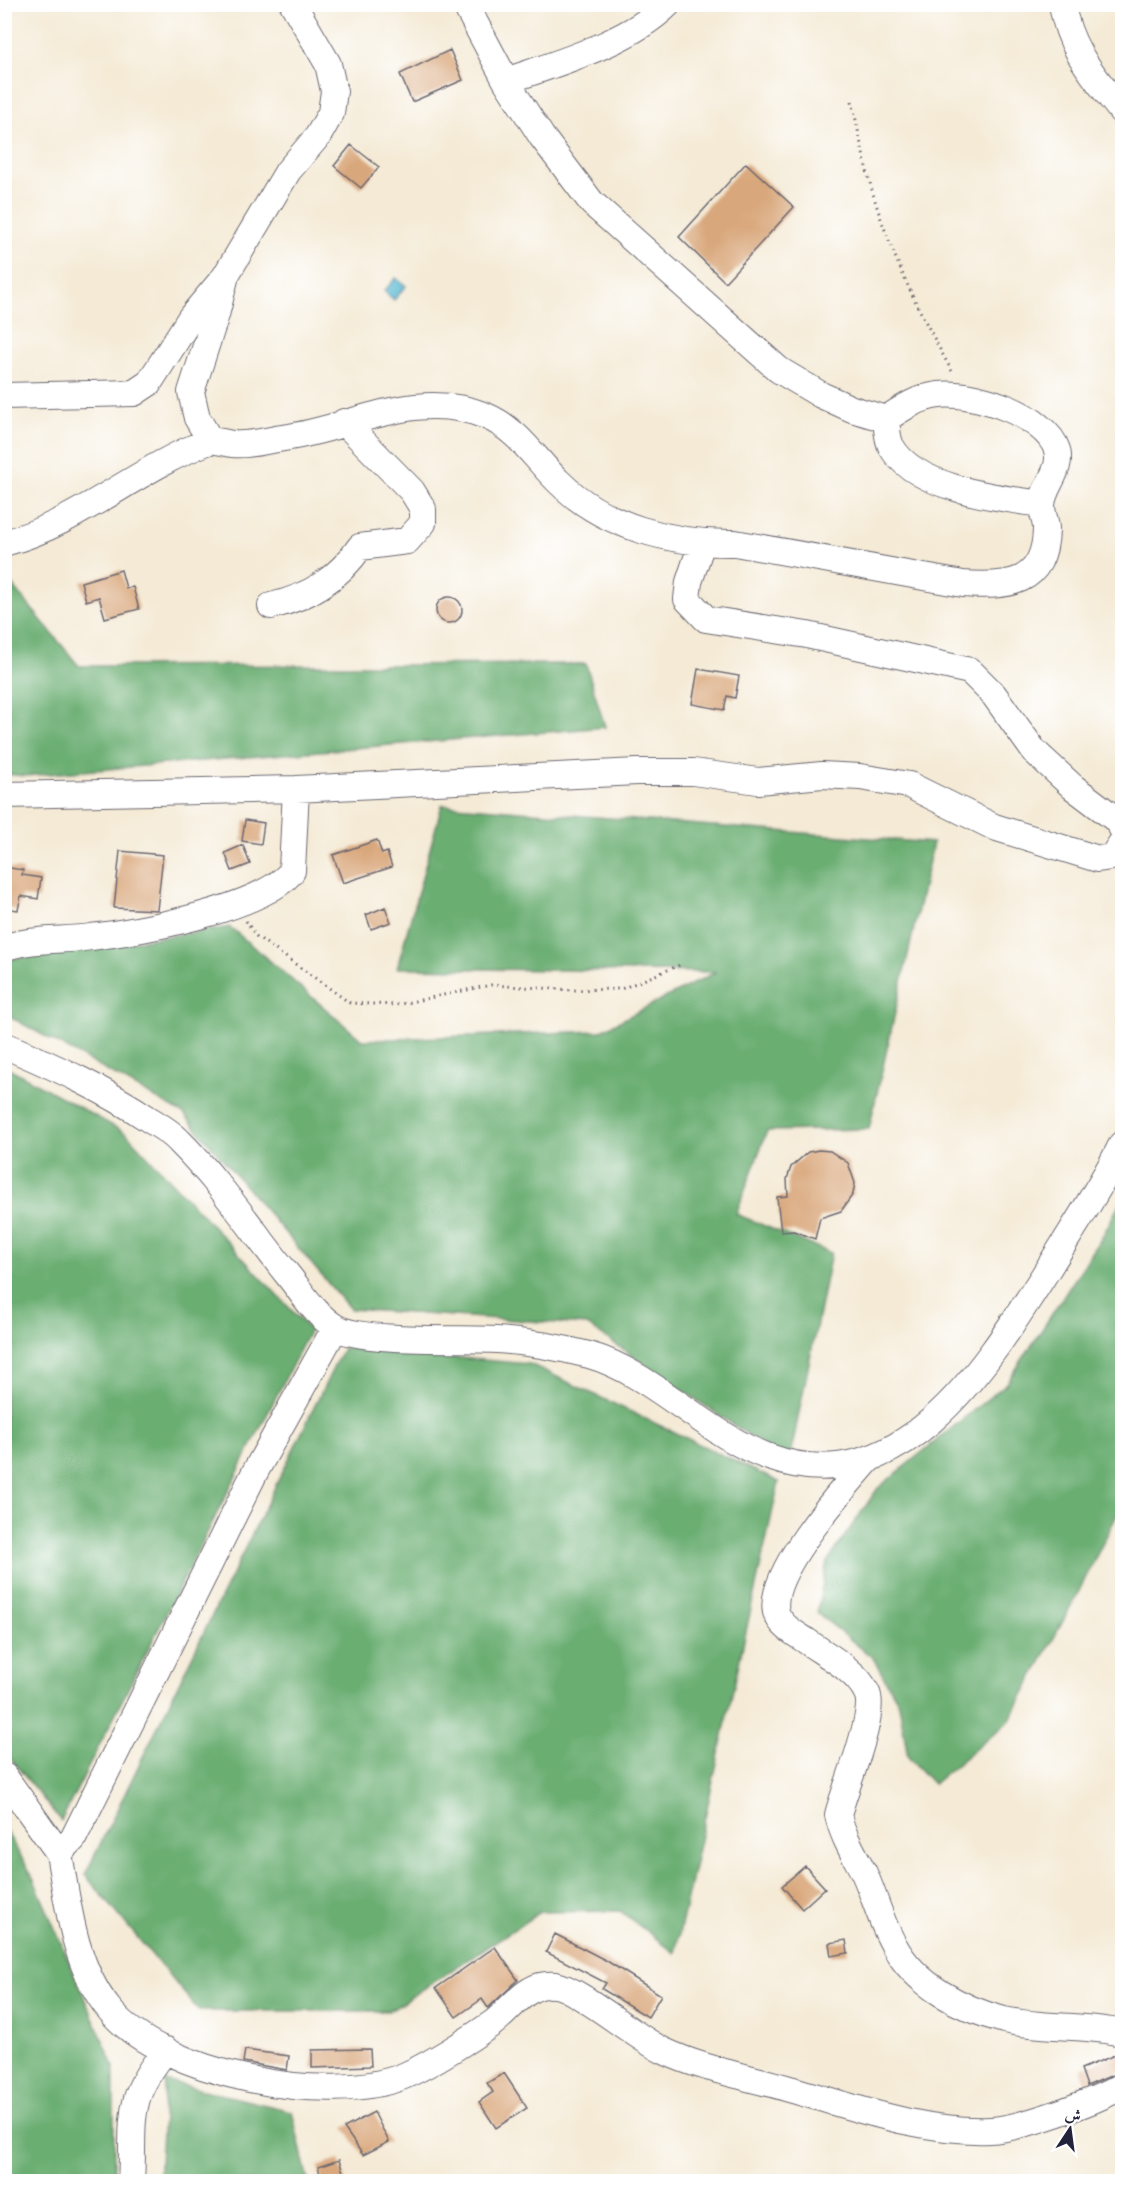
<svg xmlns="http://www.w3.org/2000/svg" width="1127" height="2186" font-family="'IM FELL Great Primer',Amiri,serif">
<rect width="100%" height="100%" fill="#fff"/>
<filter id="ink" filterUnits="userSpaceOnUse"><feTurbulence type="fractalNoise" baseFrequency=".0167" numOctaves="2"/><feDisplacementMap in="SourceGraphic" scale="12" xChannelSelector="R" yChannelSelector="G"/><feConvolveMatrix kernelMatrix="1 2 1 2 8 2 1 2 1" color-interpolation-filters="sRGB"/></filter>
<filter id="wash" filterUnits="userSpaceOnUse"><feTurbulence type="fractalNoise" baseFrequency=".008" numOctaves="4" result="noise"/><feDisplacementMap in="SourceGraphic" scale="24" xChannelSelector="R" yChannelSelector="G"/><feGaussianBlur stdDeviation="1.35" result="paint"/><feColorMatrix in="noise" values="0 0 0 0 0 0 0 0 0 0 0 0 0 0 0 0 0 1.4 0 .05"/><feComposite in="paint" operator="in"/></filter>
<g filter="url(#wash)">
<rect width="100%" height="100%" fill="#f4ead5"/>
<!-- forest -->
<path fill="#6aae72" stroke="#466856" stroke-width="1.5" d="M4 580H8L79 666 586 664 605 727 25 776 5 774Z
M442 805 933 843 869 1129 767 1131 736 1214 831 1253 789 1463 587 1325 350 1309 184 1114 12 1018 5 1006V960L230 927 362 1040 600 1031 716 972 397 968Z
M5 1066 126 1133 310 1330 61 1821 5 1752Z
M1122 1199V1505L1076 1597 1009 1721 933 1784 908 1757 899 1704 873 1658 817 1613 827 1562 878 1488 1007 1383 1101 1239Z
M343 1348 530 1364 779 1482 675 1953 620 1911 540 1912 390 2011H199L85 1875Z
M4 1828 32 1875 114 2066V2181H5Z
M165 2081 292 2111 308 2181H159Z"/>
<!-- water -->
<path fill="#52b8d0" stroke="#3a6d86" stroke-width="1.5" d="M396 278 406 286 394 300 384 291Z"/>
<g id="blocks">
<!-- building -->
<path fill="#d9a77c" d="M450 50 463 80 412 102 400 74Z
M351 145 379 167 361 188 334 166Z
M746 163 794 207 725 282 679 237Z
M121 570 126 588 133 587 139 609 105 618 99 597 86 601 81 582Z
M436 610a13 13 0 1 1 26 0a13 13 0 1 1-26 0Z
M698 669 739 676 735 698 727 696 724 710 692 704Z
M245 820 264 823 261 844 242 841Z
M377 840 382 854 387 852 392 867 343 883 333 855Z
M243 845 250 864 232 871 225 853Z
M120 851 163 855 157 910 114 908Z
M4 867 23 870 22 875 41 878 38 899 21 896 18 910 4 908Z
M385 907 391 922 371 929 366 915Z
M819 1150 830 1151 848 1163 855 1183 853 1194 841 1211 820 1218 815 1239 794 1231 781 1232 777 1197 788 1196 787 1179 791 1167 808 1152Z
M805 1866 825 1888 802 1909 782 1886Z
M555 1934 607 1961 661 1995 648 2017 602 1989 606 1983 546 1952Z
M846 1940 848 1953 831 1956 829 1943Z
M495 1947 518 1980 488 2008 482 1999 456 2017 436 1988Z
M370 2049 371 2066 312 2068V2050Z
M245 2050 289 2056 287 2070 243 2062Z
M1122 2052V2071L1087 2086 1081 2069Z
M504 2073 527 2108 496 2128 479 2102 493 2092 487 2083Z
M374 2112 389 2142 363 2155 344 2128Z
M339 2160 346 2181H322L318 2167Z"/>
</g>
</g>
<g filter="url(#ink)">
<use href="#blocks" fill-opacity="0" stroke="#6c6871" stroke-width="1.5"/>
<g fill="none" stroke-linecap="round" stroke-linejoin="round">
<!-- minor casing -->
<g stroke="#6c6871" stroke-width="28">
<path id="minor" d="M465 4 506 81 542 137 592 203 779 370 821 395 852 409 886 419C887 427 887 438 891 446 914 489 999 498 1042 504
M1062 4C1069 50 1095 77 1122 112
M506 81C557 63 629 43 668 4
M4 396 134 393 149 383 191 317 222 280
M210 440 197 418 191 392 216 315 226 275 288 171 318 136 331 113 334 91 328 64 293 4
M4 543C78 524 136 469 207 442 214 439 225 443 233 444 249 446 267 440 283 438 352 429 415 387 486 416 519 430 534 458 559 482 604 527 673 544 735 543L963 584C1008 587 1045 585 1046 529 1046 521 1042 514 1042 506 1042 487 1063 471 1057 450 1046 415 973 391 939 395 919 397 903 408 886 419
M702 543 689 582 687 599 706 619 807 635 970 671 994 695 1034 751 1073 787 1118 821 1122 829
M271 606C309 597 338 579 360 547L407 541 423 523V509L412 491 344 422
M4 795 296 789 637 772H693L758 781 822 775 860 777 909 785 994 827 1098 859 1112 857 1122 842
M4 948C32 938 62 941 91 937 137 932 265 908 292 871L296 789
M4 1045C55 1067 104 1089 150 1120 160 1126 171 1132 179 1141 219 1181 252 1230 287 1274 301 1291 315 1315 335 1327 362 1343 461 1338 497 1340 529 1342 558 1347 589 1355 653 1373 706 1435 769 1457 901 1505 986 1366 1046 1272 1072 1230 1100 1189 1122 1144
M335 1328 255 1472 73 1839 59 1853C68 1905 74 1966 109 2009 160 2074 331 2108 406 2075 431 2064 470 2039 493 2023 506 2013 517 1998 531 1990 539 1985 547 1984 556 1985 579 1989 636 2038 664 2051 702 2069 745 2076 786 2088 851 2106 922 2133 990 2130 1020 2129 1096 2101 1122 2086
M869 1459C844 1488 767 1573 776 1612 780 1625 794 1633 805 1640 824 1654 857 1670 867 1693 877 1714 844 1789 838 1815 843 1837 854 1854 864 1873 875 1897 881 1923 894 1945 915 1985 962 2009 1004 2020 1042 2029 1084 2024 1122 2033
M4 1776 59 1853
M131 2182C135 2121 123 2101 166 2050"/>
</g>
<!-- path -->
<path stroke="#6c6871" stroke-width="3" stroke-dasharray="1.5 4.5" stroke-linecap="butt" d="M852 101C861 144 869 188 885 230 903 280 928 328 954 375
M246 921 256 936 350 1003 396 1005 491 985 573 990 621 989 680 965"/>
<!-- minor -->
<use href="#minor" stroke="#fff" stroke-width="26"/>
</g>
</g>
<!-- margin -->
<rect width="1127" height="2186" fill="none" stroke="#fff" stroke-width="24"/>
<!-- north arrow -->
<g transform="translate(1070 2129) rotate(13)" stroke="#ffffff" stroke-width="4.5" paint-order="stroke">
<path d="M0-4.5L10 22L0 15L-10 22Z" fill="#22223b"/>
<text y="-9" font-size="16" font-weight="bold" text-anchor="middle" fill="#22223b">ش</text>
</g>
</svg>
